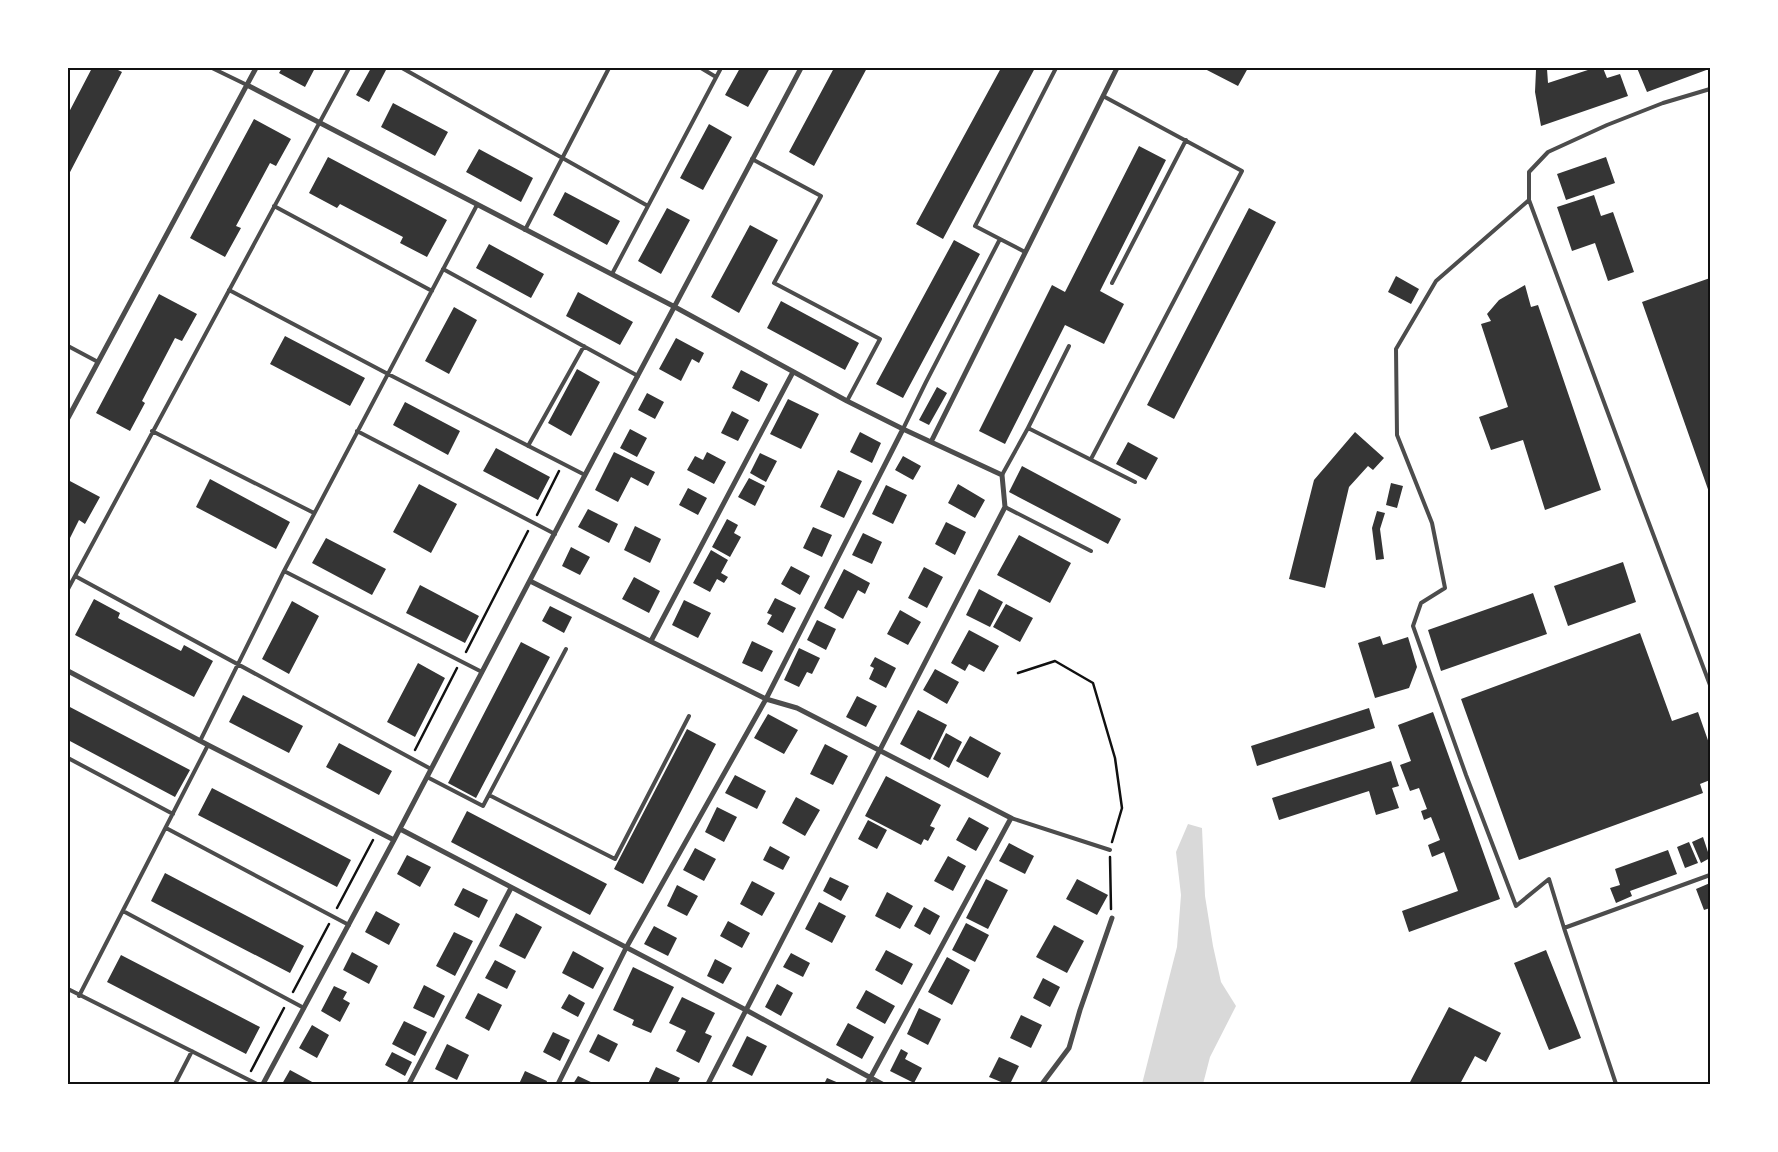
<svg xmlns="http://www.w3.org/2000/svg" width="1778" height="1152" font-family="'Fira Sans Condensed',sans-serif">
<rect width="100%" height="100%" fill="#fff"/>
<!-- water -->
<path fill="#d9d9d9" d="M1188 824 1202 828 1205 896 1213 946 1221 982 1236 1006 1210 1057 1203 1084H1142L1177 947 1181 895 1176 852Z"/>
<!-- building -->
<path fill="#353535" d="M92 68H114L122 72 68 176V114Z
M282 68H315L305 87 279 73Z
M371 68H382L386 70 369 102 356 95Z
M740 68H770L748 107 725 95Z
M834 68H867L814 166 789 152Z
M1001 68H1035L943 239 916 224Z
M1203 68H1248L1238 86Z
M1594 68H1603L1607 78 1620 74 1628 96 1541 126 1535 92 1536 70 1547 69 1548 83Z
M1637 68H1708L1709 69 1647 92Z
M393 103 448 132 435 156 381 127Z
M254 119 291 139 276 166 270 163 236 226 241 228 225 257 190 238Z
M709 124 732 137 703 190 680 178Z
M1139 146 1166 160 1100 291 1124 304 1104 344 1065 325 1005 444 979 431 1052 285 1065 292Z
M479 149 533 178 521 202 466 172Z
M328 157 447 220 427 257 400 243 403 237 340 204 337 208 309 193Z
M1606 157 1615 183 1566 200 1557 174Z
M565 192 620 221 607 245 553 215Z
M1594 195 1601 216 1613 212 1634 272 1608 281 1595 243 1572 251 1557 207Z
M667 208 690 220 661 274 638 261Z
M1249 208 1276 222 1174 419 1147 405Z
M750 225 778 240 739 313 711 297Z
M954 240 980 254 903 398 876 384Z
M489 244 544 274 531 298 476 268Z
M1396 276 1419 289 1411 304 1388 292Z
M1710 278V495L1642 302Z
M1525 285 1531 307 1538 305 1601 490 1545 510 1523 440 1491 450 1479 417 1508 407 1481 324 1491 321 1487 314 1499 300Z
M578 292 633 322 620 345 566 316Z
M159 294 197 314 182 341 175 338 142 401 145 403 130 431 96 413Z
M781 301 859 343 845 370 767 328Z
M454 307 477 320 449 374 425 361Z
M285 336 365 378 350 406 270 364Z
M676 338 704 353 699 363 692 359 681 381 659 369Z
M577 369 600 382 571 436 548 423Z
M741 370 768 384 759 402 732 388Z
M937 387 947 393 929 425 919 420Z
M647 393 664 402 655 419 638 410Z
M788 399 819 414 801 449 770 434Z
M405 402 460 431 448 455 393 425Z
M732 411 749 420 738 441 721 433Z
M630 429 647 438 637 457 620 448Z
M860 432 881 443 872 463 850 452Z
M1355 432 1384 458 1373 470 1368 466 1349 487 1325 588 1289 579 1314 480Z
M1128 442 1158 458 1146 480 1116 464Z
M496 448 550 477 538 500 483 471Z
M614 452 655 472 648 486 631 477 618 502 595 490Z
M707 452 726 462 714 484 687 470 695 456 703 460Z
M760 453 777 461 766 482 750 473Z
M903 456 921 466 913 480 895 470Z
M1022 466 1121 519 1108 544 1009 492Z
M838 470 862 481 844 518 820 507Z
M749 478 765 486 755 506 738 497Z
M210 479 290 522 276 549 196 507Z
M68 480 100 497 85 524 79 520 68 542Z
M1391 483 1403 486 1397 508 1386 505Z
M419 484 457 504 431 553 393 532Z
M958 484 985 500 975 518 948 503Z
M886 485 907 495 893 524 872 514Z
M688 488 707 498 698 515 679 505Z
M588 509 618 524 609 543 578 527Z
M1377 511 1385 513 1380 529 1384 559 1376 560 1372 528Z
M727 519 738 525 734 533 741 537 730 557 712 547Z
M946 522 966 532 955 555 935 544Z
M635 526 661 539 650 563 624 550Z
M813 527 832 535 822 557 803 548Z
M863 533 882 542 872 564 852 555Z
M1019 535 1071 563 1050 603 997 575Z
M326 538 386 569 372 595 312 563Z
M571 547 590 557 580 575 562 566Z
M711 550 728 560 721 573 728 577 724 583 717 579 710 592 693 583Z
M1623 562 1636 602 1568 626 1554 586Z
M791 566 810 576 800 595 781 584Z
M924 567 943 577 927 608 908 598Z
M844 569 870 583 865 594 858 590 843 619 824 608Z
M634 577 660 591 649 613 622 599Z
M420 585 479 616 465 643 406 613Z
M979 589 1003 602 990 627 966 615Z
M1533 593 1547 634 1441 671 1428 630Z
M775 598 796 608 783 633 767 624 772 615 767 613Z
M94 599 120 613 118 618 181 651 184 645 213 661 194 697 75 635Z
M684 600 711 613 698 638 672 625Z
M292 601 319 616 289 674 262 659Z
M1006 604 1033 618 1020 642 993 627Z
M550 606 572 617 564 633 542 621Z
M900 610 921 622 908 645 887 634Z
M817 620 836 629 826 650 807 640Z
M969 630 999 646 984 672 969 664 965 671 951 663Z
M1640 633 1672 721 1698 712 1710 746V780L1700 784 1703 793 1519 860 1461 699Z
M1380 636 1383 645 1408 637 1417 667 1409 688 1375 698 1358 643Z
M752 641 773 651 762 672 742 663Z
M521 642 550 657 476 798 448 783Z
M799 648 820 658 812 674 807 672 799 687 784 680Z
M875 657 896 668 886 688 869 679 874 668 870 666Z
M418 663 445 678 415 737 387 722Z
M935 669 959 682 947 704 923 690Z
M243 695 303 726 289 753 229 722Z
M857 696 877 706 866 727 846 717Z
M68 706 190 770 175 797 68 740Z
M1369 708 1375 728 1257 766 1251 746Z
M918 710 947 725 930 760 900 744Z
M1433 712 1500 899 1409 932 1402 911 1458 891 1444 852 1432 857 1428 845 1440 840 1431 817 1424 820 1421 811 1427 809 1419 788 1410 791 1400 765 1411 761 1398 725Z
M768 714 798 730 784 754 754 738Z
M687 729 716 744 643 884 614 869Z
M946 733 962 742 949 768 933 759Z
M970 736 1001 753 988 778 956 761Z
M339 743 392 771 379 795 326 767Z
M825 744 848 756 833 785 810 774Z
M1391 761 1399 786 1392 788 1399 808 1376 815 1369 791 1279 820 1272 798Z
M735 775 766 791 757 809 725 793Z
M886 776 941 805 930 826 935 828 928 841 924 839 921 845 865 816Z
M212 788 351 860 337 887 198 815Z
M796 797 820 810 805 836 782 823Z
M717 807 737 817 724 842 705 832Z
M467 811 607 884 590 915 451 842Z
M969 817 989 828 976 851 956 840Z
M868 820 887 830 877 849 858 839Z
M1703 837 1710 858 1701 863 1692 842Z
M1689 842 1698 863 1685 868 1677 847Z
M1009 843 1034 856 1025 874 999 861Z
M770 846 790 857 783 870 763 860Z
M695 848 716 859 704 881 683 870Z
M1668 850 1677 874 1630 891 1632 896 1616 903 1610 888 1620 885 1615 869Z
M407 855 431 867 420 887 397 874Z
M948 856 966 866 953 891 934 881Z
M165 873 304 946 290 973 151 901Z
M830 877 849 886 841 901 823 891Z
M986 879 1008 890 988 929 966 918Z
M1077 879 1108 895 1097 915 1066 899Z
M752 881 775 893 762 916 740 904Z
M1710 883V908L1704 910 1696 889Z
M677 885 698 896 687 916 667 906Z
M463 888 488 900 479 918 454 905Z
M887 892 913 906 900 929 875 916Z
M819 902 846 916 832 943 805 929Z
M924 907 940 916 930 935 914 926Z
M376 911 400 924 389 945 365 932Z
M516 913 542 927 525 959 499 946Z
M728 921 750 933 742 948 720 936Z
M966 923 989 935 975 962 952 950Z
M1054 925 1084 941 1067 973 1036 957Z
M654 926 677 938 668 956 644 944Z
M454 932 473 941 455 976 436 966Z
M886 950 913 964 902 985 875 970Z
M1546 950 1581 1038 1549 1050 1514 963Z
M573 951 604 968 593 989 562 973Z
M352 952 378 966 369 984 343 970Z
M791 953 810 963 803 977 783 967Z
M121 955 260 1027 246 1054 107 982Z
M947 957 970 970 952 1005 928 992Z
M715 959 732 968 723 984 707 976Z
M495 960 516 971 507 989 485 978Z
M633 967 674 987 651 1033 632 1025 634 1020 613 1010Z
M1043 978 1060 987 1050 1007 1033 998Z
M777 984 793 993 781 1016 765 1007Z
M424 985 445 996 434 1018 413 1008Z
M334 986 347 992 343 999 350 1003 340 1022 321 1011Z
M866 990 895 1006 885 1024 856 1008Z
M478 993 502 1005 489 1031 465 1018Z
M569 994 585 1003 578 1017 561 1008Z
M682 997 715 1013 705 1033 712 1036 699 1063 676 1051 686 1031 669 1023Z
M1449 1007 1501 1033 1486 1062 1475 1056 1460 1084H1409Z
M919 1008 941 1019 928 1045 907 1034Z
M1021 1015 1042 1025 1031 1048 1010 1038Z
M404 1021 427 1032 415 1056 392 1044Z
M848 1023 874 1037 862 1059 836 1045Z
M312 1025 329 1035 317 1058 299 1048Z
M553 1032 570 1040 560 1061 543 1052Z
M598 1034 618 1044 609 1062 589 1052Z
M747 1036 767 1046 752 1076 732 1066Z
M447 1044 469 1055 457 1080 435 1069Z
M901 1049 908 1053 905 1059 922 1068 914 1083 890 1071Z
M392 1052 412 1062 405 1076 385 1065Z
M999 1057 1019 1066 1010 1084H1006L989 1077Z
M656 1067 680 1078 677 1084H648Z
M290 1070 314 1083 313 1084H282Z
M525 1071 547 1081 546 1084H519Z
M578 1076 595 1084H573Z
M827 1078 841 1084H824Z"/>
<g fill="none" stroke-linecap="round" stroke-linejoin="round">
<!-- path -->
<path stroke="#111" stroke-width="2.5" d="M537 515 559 471
M466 652 528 531
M1018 673 1055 661 1093 683 1115 758 1122 808 1112 842
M415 750 457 668
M1110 857 1111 909
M337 908 373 840
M293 992 329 924
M251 1071 284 1008"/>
<!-- service -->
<path stroke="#4c4c4c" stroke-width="4" d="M212 68 247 85
M402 68 648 206
M701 68 716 77
M1710 89 1663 103 1607 125 1548 152 1529 172V200L1638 494 1710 685
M752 159 821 196 774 283 880 339 847 401
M1529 200 1436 281 1396 349 1397 435 1432 523 1445 588 1421 603 1413 626 1466 775 1516 906 1549 879 1564 928
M274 206 432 291
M525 230 609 68
M1000 239 975 226 1056 68
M443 269 638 376
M612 274 721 68
M1112 283 1186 140
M229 290 388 374 585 475
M68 346 98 362
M1028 428 1069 346
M903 429 926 382 1000 239 1025 252
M152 431 314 513
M357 431 555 534
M528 446 584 346
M1091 459 1242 171 1103 96
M1002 475 1028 428 1135 482
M1005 507 1091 551
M284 571 482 672
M75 576 431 769
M68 589 349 68
M200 741 284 571 477 205
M68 758 173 814
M427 777 483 806 566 649
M489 795 615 859 689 716
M1011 818 1110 850
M166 828 349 925
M123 911 304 1008
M68 989 257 1084
M79 996 208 745
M175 1084 192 1051
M1616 1084 1564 928 1710 875"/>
<!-- minor -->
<path stroke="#4c4c4c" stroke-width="5" d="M247 85 675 307 847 401 903 429 1002 475 1005 507 708 1084
M68 418 256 68
M931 442 1117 68
M530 581 766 699 797 708 1011 818 867 1084
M651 641 793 372
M68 671 208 745 394 840
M400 829 746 1010 882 1084
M263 1084 394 840 585 475 801 68
M409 1084 511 888
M558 1084 626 948 766 699 903 429
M1042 1084 1069 1048 1080 1010 1112 918"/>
</g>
<!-- border -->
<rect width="1778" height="1152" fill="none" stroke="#ffffff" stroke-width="138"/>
<rect x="69" y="69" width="1640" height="1014" fill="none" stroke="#111" stroke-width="2"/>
</svg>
